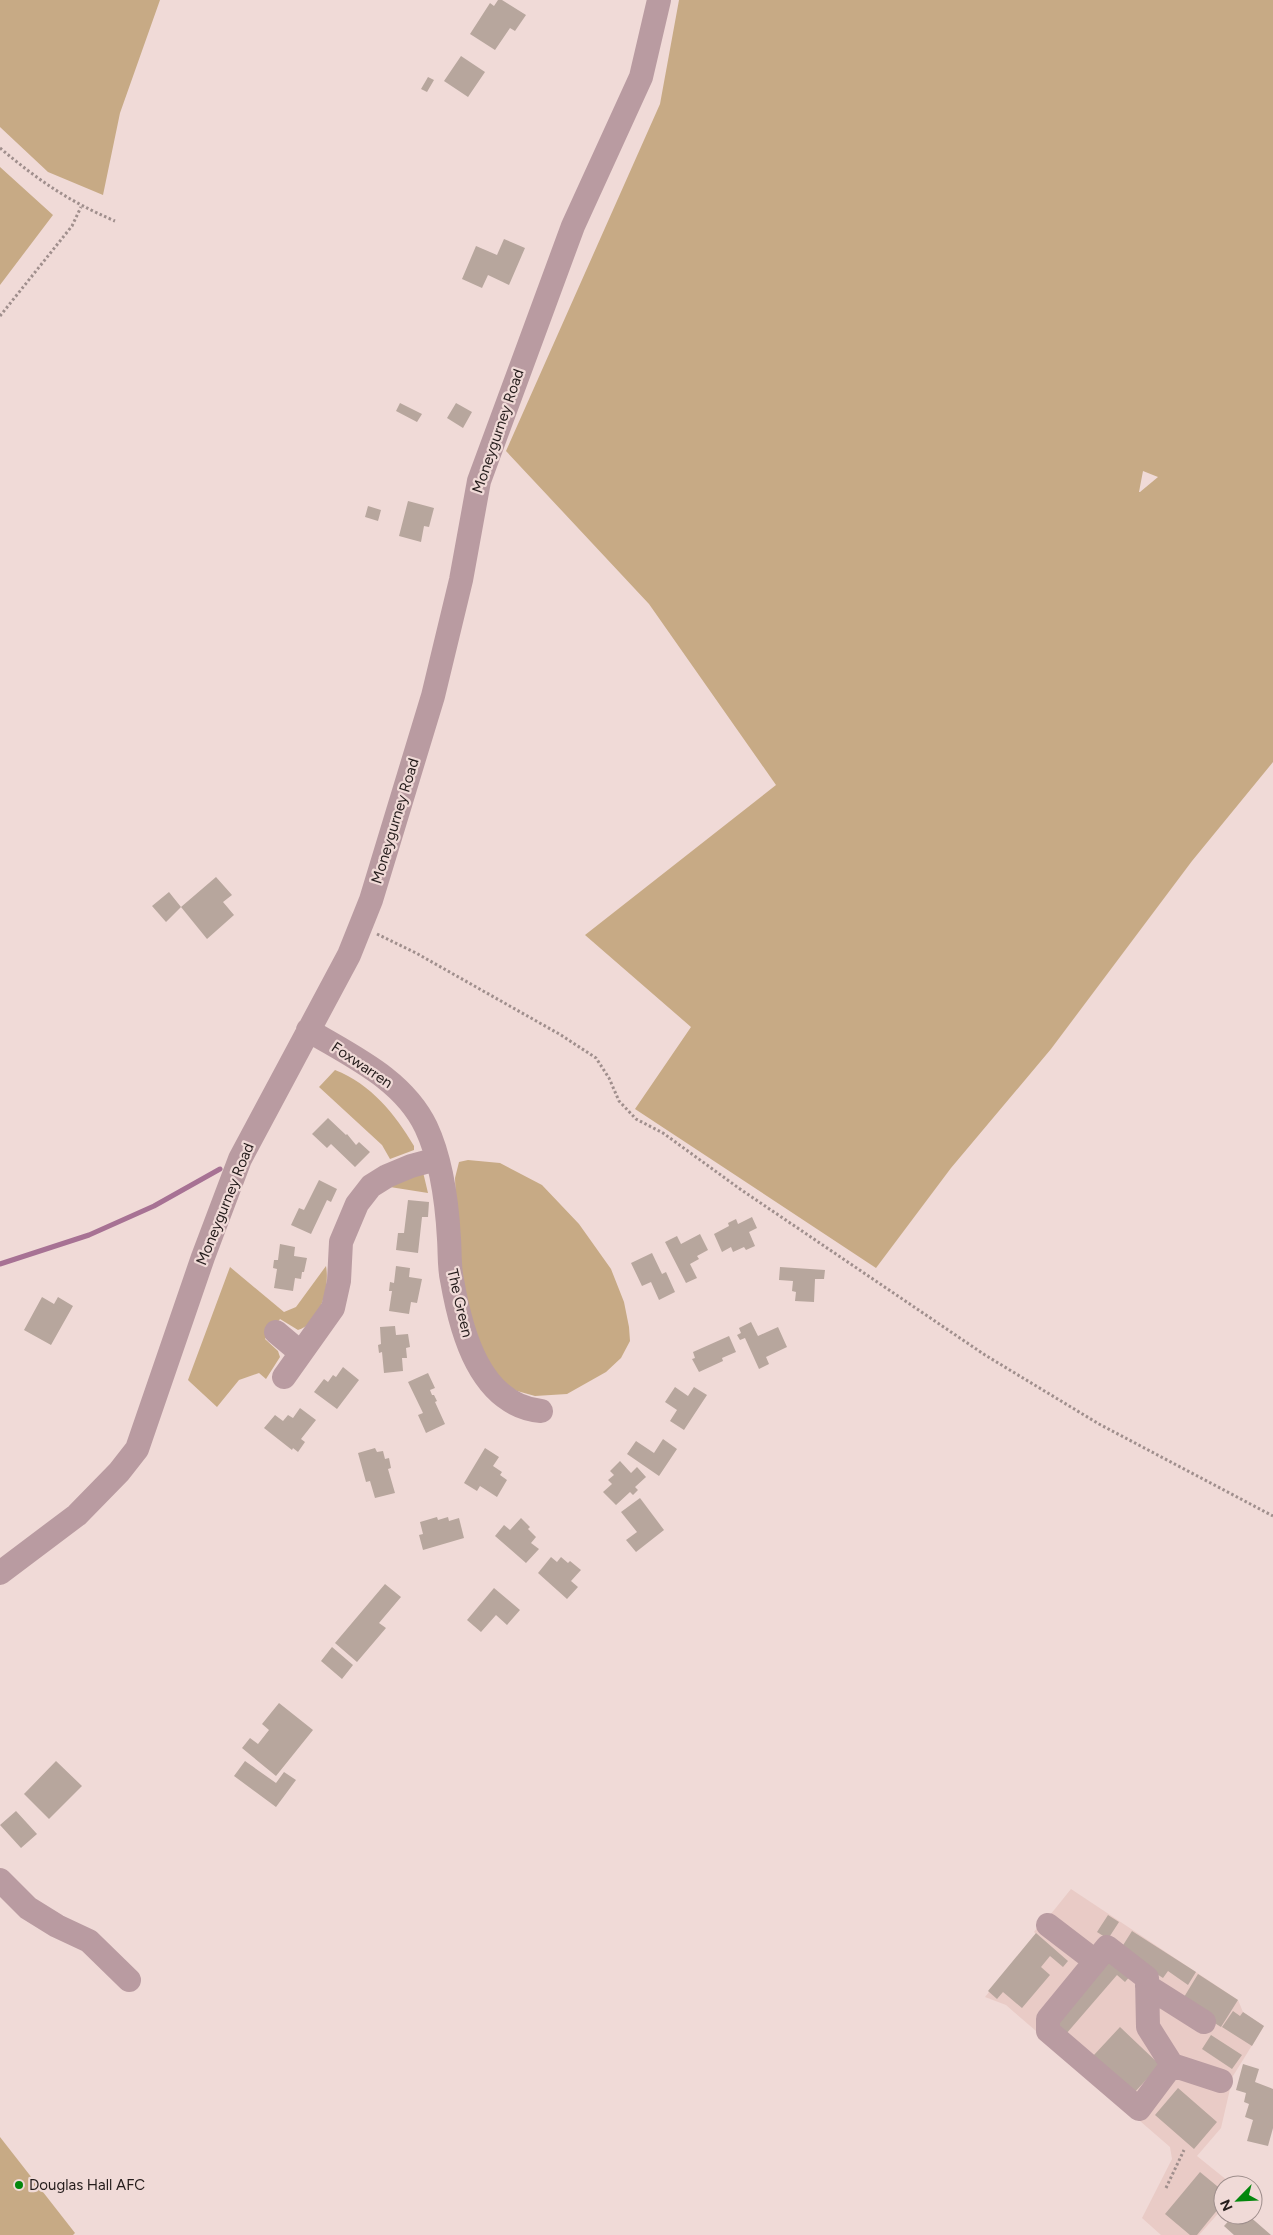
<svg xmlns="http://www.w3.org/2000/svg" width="1273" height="2235" font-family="Figtree,sans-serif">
<rect width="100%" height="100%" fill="#f0dad7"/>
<!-- built -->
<path fill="#e9cbc6" d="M1071 1889 1238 2000 1243 2012 1264 2026 1233 2076 1221 2128 1197 2156 1233 2185H1223V2208L1199 2235H1161L1142 2218 1172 2159 1170 2147 1006 2005 985 1997 1036 1934 1034 1932 1040 1924 1042 1925Z"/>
<!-- green -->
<path fill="#c7aa85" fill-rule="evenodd" d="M0 0H160L120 113 103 195 48 172 0 127Z
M679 0H1273V762L1192 861 1051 1049 951 1168 876 1268 635 1109 691 1027 585 935 776 785 649 604 506 451 660 104ZM1143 471 1158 477 1140 492H1139Z
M0 167 53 215 0 285Z
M335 1070C371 1084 395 1114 414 1146V1150L390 1159 382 1145 319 1087Z
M468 1160 500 1163 542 1185 579 1224 611 1269 624 1302 629 1327 630 1341 621 1358 606 1372 567 1394 535 1396 510 1389 482 1359 459 1275 455 1178 459 1162Z
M423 1172 428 1193 390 1187Z
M326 1266C330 1288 320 1323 298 1330L280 1319 265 1339 278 1351 280 1357 266 1379 259 1373 239 1380 217 1407 190 1382 188 1380 230 1267 284 1312 296 1307Z
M0 2137 75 2233 73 2235H0Z"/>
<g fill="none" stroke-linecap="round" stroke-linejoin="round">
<!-- stream -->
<path stroke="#a77294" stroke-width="5" d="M0 1264 89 1235 154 1206 220 1169"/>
</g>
<!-- building -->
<path fill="#b7a69d" d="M498 0H502L526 15 515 31 510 28 495 50 470 34 490 3 494 6Z
M461 56 485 72 468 97 444 81Z
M428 77 434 80 427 92 421 89Z
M504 239 525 248 509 285 488 275 482 288 462 279 476 246 497 255Z
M400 403 422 414 417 422 396 411Z
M456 403 472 412 463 428 447 418Z
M408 501 434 508 429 527 424 526 421 542 399 536Z
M368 506 381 510 378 521 365 517Z
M216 877 232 895 223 902 234 915 207 939 181 907Z
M169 892 181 907 166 922 152 906Z
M328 1118 346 1135 347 1134 356 1145 359 1142 370 1152 355 1167 331 1144 327 1148 312 1134Z
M319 1180 337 1189 331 1202 327 1200 311 1234 291 1225 299 1208 304 1210Z
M408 1200 429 1202 428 1217H422L418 1253 396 1250 398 1233H404Z
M752 1217 757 1228 749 1232 755 1246 746 1250 744 1247 733 1252 731 1247 722 1252 714 1234 729 1226 728 1223 736 1219 738 1224Z
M700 1234 708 1250 697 1256 699 1259 690 1264 697 1278 686 1283 665 1242 677 1236 681 1244Z
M280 1244 295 1247 294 1256 307 1258 304 1272H302L301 1279 295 1278 293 1291 274 1288 277 1269 273 1268 274 1260H278Z
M652 1253 662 1274 666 1272 675 1292 659 1300 651 1282 642 1286 631 1263Z
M396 1266 410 1268 409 1277 422 1279 417 1303 411 1302 409 1314 389 1311 392 1291H389L390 1282 394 1283Z
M780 1267 825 1270 824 1279H815L814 1302 795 1301 796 1292 792 1291 793 1281 779 1280Z
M42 1297 54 1304 58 1297 73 1306 51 1345 24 1330Z
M751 1322 758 1336 778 1327 787 1347 766 1357 769 1364 759 1369 745 1338 740 1340 737 1335 741 1333 739 1328Z
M395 1326 396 1335 408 1334 410 1347 406 1348 407 1358H402L403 1371 384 1373 382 1352 379 1353 378 1345 381 1344 380 1327Z
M729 1336 736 1352 722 1358 723 1361 699 1372 692 1359 695 1358 693 1352Z
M343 1367 359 1380 337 1409 314 1392 324 1379 328 1382 333 1375 336 1377Z
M428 1373 435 1388 430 1390 432 1395H434L437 1401 435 1402 445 1424 426 1433 418 1415 423 1413 408 1382Z
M675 1387 688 1396 694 1387 707 1395 684 1430 670 1421 677 1410 665 1402Z
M300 1408 316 1420 301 1439 305 1442 298 1452 293 1448 292 1450 264 1428 275 1415 283 1421 288 1415 293 1418Z
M663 1439 677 1449 659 1476 627 1454 636 1441 654 1453Z
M375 1448 377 1452 383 1451 385 1459 389 1458 391 1468 388 1469 395 1493 375 1498 370 1481 366 1482 358 1453Z
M485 1448 499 1457 493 1466 502 1472 500 1475 507 1480 497 1497 480 1486 477 1491 464 1483Z
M620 1461 631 1473 637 1467 646 1477 635 1487 638 1490 633 1495 630 1492 616 1505 603 1492 612 1484 608 1480 614 1475 610 1471Z
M640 1498 664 1530 636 1552 626 1540 637 1532 621 1512Z
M437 1517 438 1520 448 1517 449 1521 459 1518 464 1538 423 1550 419 1535 423 1534 420 1522Z
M521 1518 530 1527 528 1529 536 1537 531 1543 539 1549 526 1563 495 1536 504 1525 510 1530Z
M551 1557 557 1562 561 1557 568 1563 570 1561 581 1570 571 1581 578 1587 567 1599 538 1573Z
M385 1584 401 1597 379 1623 386 1628 357 1662 335 1643Z
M494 1588 520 1610 507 1625 496 1615 481 1632 467 1620Z
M332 1647 353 1665 342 1679 321 1661Z
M279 1703 313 1730 276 1776 242 1748 250 1738 258 1744 269 1730 262 1724Z
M56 1761 82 1786 49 1819 24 1794Z
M245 1761 276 1783 284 1772 296 1780 276 1807 234 1776Z
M16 1811 37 1834 21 1848 0 1825Z
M1108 1915 1119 1922 1108 1939 1097 1932Z
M1132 1931 1196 1972 1188 1985 1168 1971 1163 1978 1120 1950Z
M1036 1933 1068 1961 1063 1967 1050 1956 1041 1967 1050 1975 1022 2008 1003 1992 997 1999 988 1991Z
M1111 1958 1131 1975 1125 1982 1117 1975 1066 2034 1054 2024Z
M1198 1974 1238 2000 1221 2027 1181 2002Z
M1233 2011 1240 2016 1243 2012 1264 2026 1252 2046 1222 2027Z
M1120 2027 1160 2065 1133 2094 1093 2056Z
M1211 2035 1242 2055 1232 2069 1202 2049Z
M1243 2064 1259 2069 1255 2082 1273 2089V2128L1268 2146 1247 2141 1253 2120 1245 2117 1249 2104 1244 2102 1246 2093 1236 2090Z
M1178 2088 1217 2122 1194 2149 1155 2115Z
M1200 2172 1223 2191V2203L1197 2235H1190L1165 2214Z
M1234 2215H1248L1271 2235H1234L1224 2226Z"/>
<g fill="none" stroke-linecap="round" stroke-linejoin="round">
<!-- path -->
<path stroke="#a08f8d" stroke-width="3" stroke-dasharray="2.5 2.5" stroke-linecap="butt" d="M0 148C38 180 68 201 115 221
M0 316 72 226 81 207
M377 934 416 953 561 1035 596 1058 609 1078 619 1101 636 1119 663 1133 740 1189 985 1355 1099 1424 1273 1516
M1166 2188 1184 2150"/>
<!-- minor -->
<path stroke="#b99ba1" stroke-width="24" d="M308 1030C351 1056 403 1079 426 1127 442 1161 447 1202 449 1239 450 1252 449 1267 452 1280 461 1332 480 1405 541 1411
M276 1332 301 1353
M284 1377 333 1308 339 1281 341 1242 357 1204 371 1186 387 1176 411 1166 437 1159
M0 1573 77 1515 119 1472 137 1449 203 1257 240 1159 349 955 371 900 433 696 461 580 479 481 573 226 641 77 659 0
M0 1880 28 1908 57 1926 89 1941 129 1980
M1048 1925 1095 1961
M1107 1947 1147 1978 1148 2027 1172 2065 1139 2109 1048 2031V2019Z
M1147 1986 1204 2022
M1172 2065 1221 2081"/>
</g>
<!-- markers -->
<circle fill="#03870d" stroke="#f0dad7" stroke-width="2" cx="19" cy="2185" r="5"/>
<g text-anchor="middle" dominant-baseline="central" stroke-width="4.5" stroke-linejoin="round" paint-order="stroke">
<!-- street labels -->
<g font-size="15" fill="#241c1b" stroke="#f0dad7">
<text transform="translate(498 431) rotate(-71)">Moneygurney Road</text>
<text transform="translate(395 821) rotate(-73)">Moneygurney Road</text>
<text transform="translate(362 1065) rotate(34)">Foxwarren</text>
<text transform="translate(225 1204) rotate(-68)">Moneygurney Road</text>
<text transform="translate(460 1303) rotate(77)">The Green</text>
</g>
<!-- poi labels -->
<g font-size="15" fill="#241c1b" stroke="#f0dad7" text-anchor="start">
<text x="29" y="2185">Douglas Hall AFC</text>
</g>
</g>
<!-- north arrow -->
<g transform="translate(1238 2200) rotate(246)"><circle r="24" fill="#f0dad7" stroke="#9e8e8c"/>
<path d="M0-4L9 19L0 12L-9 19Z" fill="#03870d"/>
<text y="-8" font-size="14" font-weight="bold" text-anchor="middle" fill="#241c1b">N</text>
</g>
</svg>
